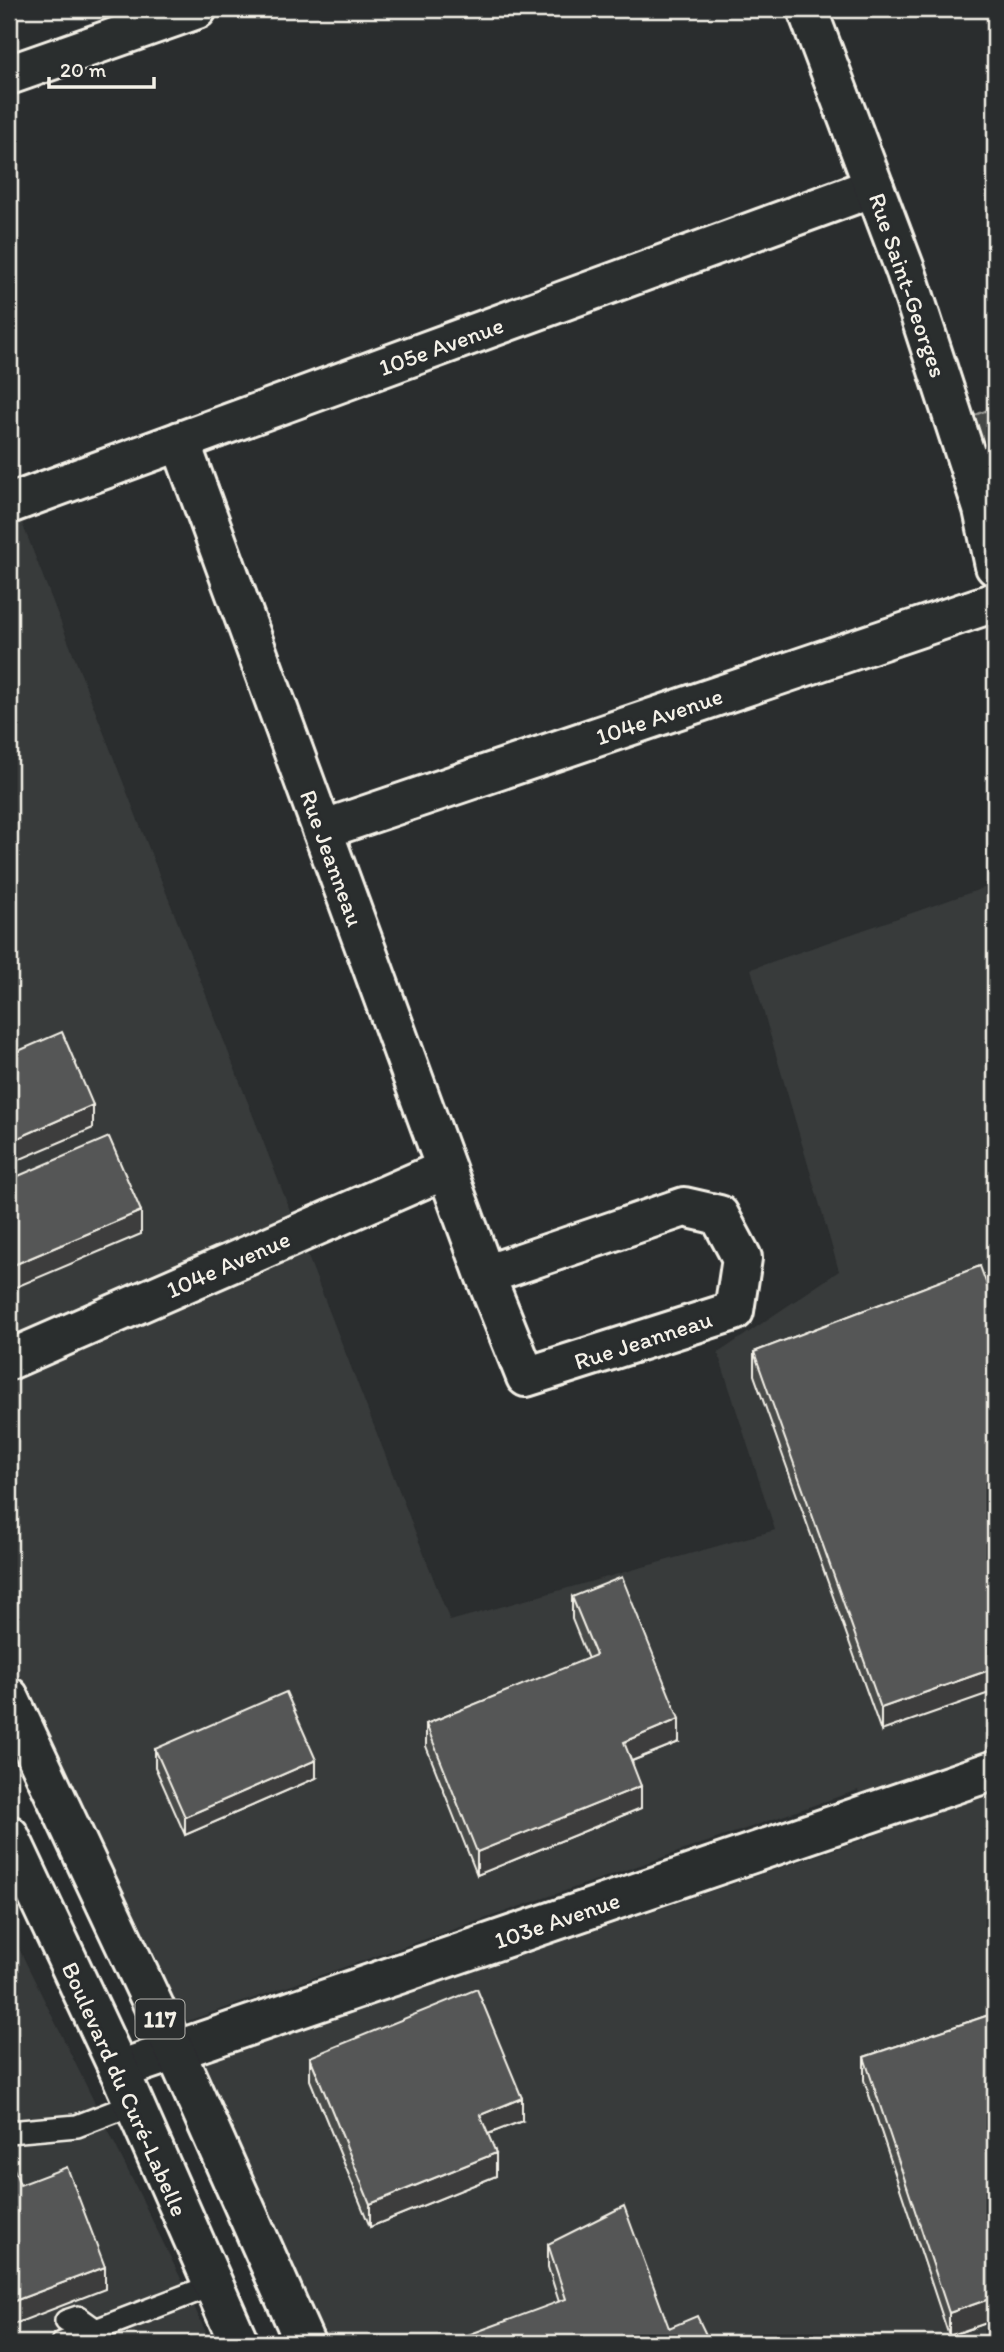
<svg xmlns="http://www.w3.org/2000/svg" width="1004" height="2352" font-family="Itim,sans-serif">
<rect width="100%" height="100%" fill="#2a2d2e"/>
<filter id="ink" filterUnits="userSpaceOnUse"><feTurbulence type="fractalNoise" baseFrequency=".0143" numOctaves="2"/><feDisplacementMap in="SourceGraphic" scale="14" xChannelSelector="R" yChannelSelector="G"/><feConvolveMatrix kernelMatrix="1 2 1 2 8 2 1 2 1" color-interpolation-filters="sRGB"/></filter>
<g filter="url(#ink)">
<!-- built -->
<path fill="#373a3a" d="M19 515 450 1621 775 1530 718 1353 839 1271 751 969 995 884V2343H315L189 2068 874 1836 858 1790 176 2025 9 1673V519Z
M9 1928 185 2287 211 2343H9Z"/>
<!-- green -->
<path fill="#444645" stroke="#9c9c96" stroke-width="2" d="M995 407V566L955 423Z"/>
<g fill="none" stroke-linecap="round" stroke-linejoin="round">
<!-- lane casing -->
<g stroke="#f4f1e8" stroke-width="26">
<path id="lane" d="M969 467 995 453
M9 2132 77 2126 134 2104
M66 2321 78 2317 96 2330
M62 2343 213 2285"/>
</g>
<!-- street casing -->
<g stroke="#f4f1e8" stroke-width="44">
<path id="street" d="M9 75 197 9
M180 441 485 1275 526 1377 734 1311 742 1258 719 1215 684 1207 485 1275
M9 504 874 187
M322 830 995 602
M9 1360 446 1169
M119 2070 995 1770"/>
</g>
<!-- secondary casing -->
<g stroke="#f4f1e8" stroke-width="44">
<path id="secondary" d="M807 9 906 272 983 509 995 566"/>
</g>
<!-- primary casing -->
<g stroke="#f4f1e8" stroke-width="44">
<path id="primary" d="M9 1697 175 2051 305 2343
M9 1835 119 2070 239 2343"/>
</g>
<!-- lane -->
<use href="#lane" stroke="#2a2d2e" stroke-width="21"/>
<!-- street -->
<use href="#street" stroke="#2a2d2e" stroke-width="38"/>
<!-- secondary -->
<use href="#secondary" stroke="#2a2d2e" stroke-width="38"/>
<!-- primary -->
<use href="#primary" stroke="#2a2d2e" stroke-width="38"/>
</g>
<!-- wall -->
<path fill="#494b4a" stroke="#f4f1e8" stroke-width="2" d="M980 1266 881 1731 754 1375V1352Z
M572 1597 679 1742 632 1761 641 1808 477 1875 426 1746V1724L588 1659 572 1619Z
M155 1749 316 1778 185 1835 155 1767Z
M995 2013V2320L949 2336 864 2080V2057Z
M310 2057 522 2121 488 2134 496 2176 370 2227 310 2080Z
M548 2244 669 2328 559 2302 548 2267Z"/>
<!-- shaded-wall -->
<path fill="#3c3d3c" stroke="#f4f1e8" stroke-width="2" d="M93 1105V1128L9 1164V1142Z
M141 1211V1234L9 1290V1267Z
M995 1668V1691L881 1731V1708Z
M679 1719V1742L624 1764V1742Z
M316 1760V1778L185 1835V1817Z
M641 1786V1808L477 1875V1852Z
M522 2098V2121L480 2137V2115Z
M496 2153V2176L370 2227V2204Z
M105 2267V2289L9 2326V2303Z
M995 2297V2320L949 2336V2313Z"/>
<!-- building -->
<path fill="#555756" stroke="#f4f1e8" stroke-width="2" d="M62 1032 93 1105 9 1142V1055Z
M109 1137 141 1211 9 1267V1180Z
M980 1266 995 1307V1668L881 1708 754 1352Z
M622 1577 679 1719 624 1742 641 1786 477 1852 426 1724 596 1655 572 1597Z
M286 1692 316 1760 185 1817 155 1749Z
M477 1989 522 2098 480 2115 496 2153 370 2204 310 2057Z
M995 2013V2297L949 2313 864 2057Z
M13 2166 20 2185 67 2167 105 2267 9 2303V2168Z
M624 2206 669 2328 697 2316 710 2343H446L566 2299 548 2244Z"/>
</g>
<g text-anchor="middle" dominant-baseline="central" stroke-width="6" stroke-linejoin="round" paint-order="stroke">
<!-- shield labels -->
<rect fill="#2a2d2e" stroke="#b7b6b0" stroke-width="2" x="135.5" y="1999.5" width="49" height="39" rx="5"/>
<g font-size="23" font-weight="bold" fill="#f4f1e8">
<text x="160" y="2019">117</text>
</g>
<!-- street labels -->
<g font-size="24" fill="#f4f1e8" stroke="#2a2d2e">
<text transform="translate(908 285) rotate(71)">Rue Saint-Georges</text>
<text transform="translate(441 346) rotate(-20)">105e Avenue</text>
<text transform="translate(659 716) rotate(-19)">104e Avenue</text>
<text transform="translate(332 858) rotate(70)">Rue Jeanneau</text>
<text transform="translate(228 1264) rotate(-24)">104e Avenue</text>
<text transform="translate(643 1340) rotate(-18)">Rue Jeanneau</text>
<text transform="translate(557 1920) rotate(-19)">103e Avenue</text>
<text transform="translate(125 2089) rotate(66)">Boulevard du Curé-Labelle</text>
</g>
</g>
<!-- margin -->
<rect width="1004" height="2352" fill="none" stroke="#2a2d2e" stroke-width="35"/>
<rect x="18" y="18" width="969" height="2317" fill="none" stroke="#f4f1e8" stroke-width="2.5" filter="url(#ink)"/>
<!-- scale -->
<path d="M49 77v10h105v-10" fill="none" stroke="#f4f1e8" stroke-width="3.5"/>
<text x="60" y="77" font-size="21" fill="#f4f1e8" stroke="#2a2d2e" stroke-width="5" paint-order="stroke">20 m</text>
</svg>
